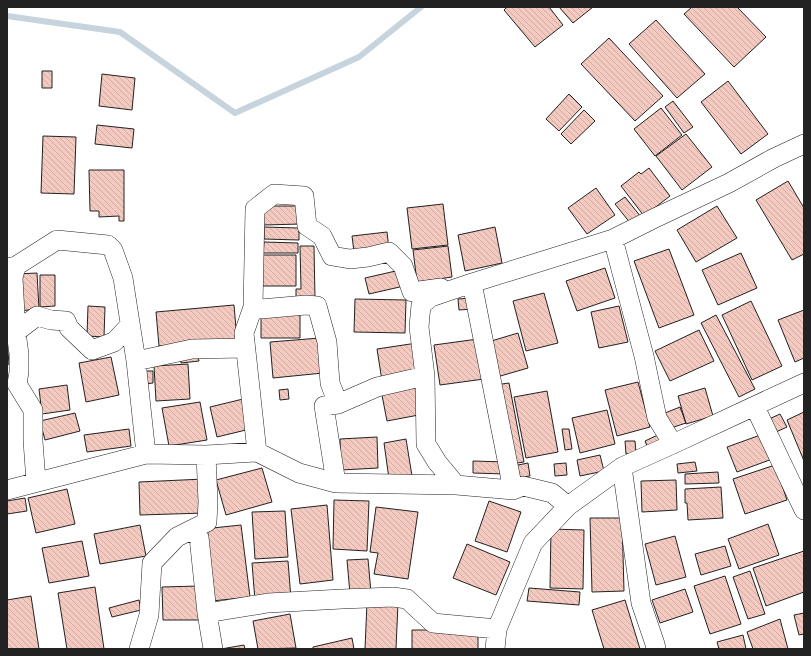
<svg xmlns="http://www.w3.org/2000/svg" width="811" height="656" font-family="Lato,sans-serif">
<defs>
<pattern id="building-back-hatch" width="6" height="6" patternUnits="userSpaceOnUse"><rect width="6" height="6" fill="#f3c9c0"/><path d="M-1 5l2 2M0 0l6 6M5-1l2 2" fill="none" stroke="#d0aca5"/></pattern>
</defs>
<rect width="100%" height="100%" fill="#fff"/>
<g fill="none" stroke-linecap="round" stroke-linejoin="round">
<!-- stream -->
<path stroke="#c7d3dd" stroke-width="6" d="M7 16 120 32 235 113 359 57 421 7"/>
</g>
<!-- building -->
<path fill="url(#building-back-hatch)" stroke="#222" d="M507 7H549L563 25 535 47 504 10Z
M559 7H593L573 23Z
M692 7H737L766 37 734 67 684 14Z
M656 20 705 74 677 98 629 44Z
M609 38 663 96 635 121 581 64Z
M42 71H52V88H42Z
M102 74 135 78 132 110 99 106Z
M728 81 768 134 741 154 701 102Z
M569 94 582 107 559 131 546 119Z
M673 101 693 127 684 133 665 107Z
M661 108 682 135 655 156 634 129Z
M584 110 595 121 571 144 561 134Z
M97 125 134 129 132 148 95 144Z
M686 134 712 167 682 190 656 156Z
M43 136 76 137 74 194 41 193Z
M649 168 670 196 644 216 621 186 639 172 641 174Z
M89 170H124V221H119V216L99 217V211H90Z
M788 181 804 208V254L792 260 756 200Z
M596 188 615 215 587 234 568 208Z
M625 197 641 217 631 224 615 204Z
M443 204 448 245 412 249 407 208Z
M263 206H301V224L263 225Z
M717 206 737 238 696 262 677 230Z
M264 227 299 228V240L264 239Z
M495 227 502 263 465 271 458 235Z
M387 232 389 249 354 252 352 236Z
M264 242 298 243V253H263Z
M300 246H314L315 299 296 300V289H301Z
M448 246 452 277 417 282 413 250Z
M669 249 694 315 659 328 634 261Z
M741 253 757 288 718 305 702 270Z
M261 255H296V286H261Z
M605 268 615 298 577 311 566 281Z
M400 270 404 286 369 294 365 278Z
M37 273 39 309 18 311 16 274Z
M40 275H55V306L40 307Z
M544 293 558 343 526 351 513 301Z
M472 298 473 309 459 310 458 299Z
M355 299 406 300 405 333 354 332Z
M751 301 782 366 752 380 722 315Z
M234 305 237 340 159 346 156 312Z
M88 306 105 307 104 337 87 336Z
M619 306 628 342 599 348 591 312Z
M261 309H300V338H261Z
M804 310V358L795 362 778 320Z
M716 315 755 389 739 397 701 323Z
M699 330 714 361 670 381 655 351Z
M518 333 528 368 497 377 488 342Z
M320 338 323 373 273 378 270 342Z
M478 339 484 379 440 385 434 345Z
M7 340 9 364 7 365Z
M417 343 421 374 382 381 377 349Z
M197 352 199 361 181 363 180 355Z
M111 357 119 395 86 402 79 363Z
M188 364 190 399 156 401 154 366Z
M144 371H153V383L144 384Z
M638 382 650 427 617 436 605 390Z
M418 383 424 414 387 421 381 390Z
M509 383 524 462 510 464 495 385Z
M67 385 70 410 42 414 39 389Z
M705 388 713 416 686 424 678 396Z
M288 389 289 399 280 400 279 390Z
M547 391 558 452 526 458 514 397Z
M243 399 250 429 217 437 210 407Z
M200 402 207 440 169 446 162 408Z
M680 407 686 423 671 428 665 413Z
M607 410 615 444 580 453 572 418Z
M804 412V461L787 420Z
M75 413 80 431 45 440 40 421Z
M780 414 787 427 776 432 769 419Z
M129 429 131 446 87 452 84 435Z
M562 429H569L572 449 565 450Z
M662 433 667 443 649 451 645 441Z
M766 433 775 458 737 472 727 447Z
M377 437 378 468 341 470 340 439Z
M406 439 412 476 389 479 384 443Z
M625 441H635L636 453 626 454Z
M600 455 604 471 580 476 577 460Z
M473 461 506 462 505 474 473 473Z
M695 462 697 471 678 473 677 464Z
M528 463 530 476 515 478 513 466Z
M566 463 567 475 555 476 554 464Z
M775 465 787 500 745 514 733 479Z
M262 468 272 502 226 515 216 480Z
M718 472 719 483 685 484V474Z
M204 479 205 513 140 515 139 482Z
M676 480 677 510 642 512 641 481Z
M721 487 723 518 688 520 687 503H685V489Z
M67 489 75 524 36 533 28 498Z
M25 498 27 511 7 514V501Z
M334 500 369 501 367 551 333 549Z
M489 501 521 512 507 552 475 541Z
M327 505 333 580 300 584 291 509Z
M376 507 418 512 408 579 374 574 378 553 370 552Z
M285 511 288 557 255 559 252 512Z
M590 518H622L624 591 592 592Z
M768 524 779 555 739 569 728 539Z
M140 525 146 556 100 564 94 534Z
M241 525 250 597 212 601 203 529Z
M551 529 584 530 583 589 550 588Z
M675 536 686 577 656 585 645 544Z
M82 541 89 576 49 583 42 548Z
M467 544 510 562 496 595 453 578Z
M725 546 731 566 701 575 695 554Z
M804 551V592L766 606 753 568Z
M368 559 371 593 350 594 347 560Z
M288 561 291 599 255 601 252 563Z
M750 571 765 614 748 619 733 577Z
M725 576 741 624 710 634 694 586Z
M199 586V620H163L162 587Z
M95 587 104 649H67L58 593Z
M529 588 580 592 579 605 527 601Z
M685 589 693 612 660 623 652 600Z
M31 596 39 649H7V600Z
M139 600 141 610 112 617 109 608Z
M625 600 640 649H604L592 610Z
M367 602 398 603 396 649H365Z
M804 613V634L799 635 794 615Z
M290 614 296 648 258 649 253 621Z
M780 619 788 649H753L747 632Z
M412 630H478V649H412Z
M743 635 746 649H719L717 642Z
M352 638 354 649H313V647Z
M244 645 245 649H221Z"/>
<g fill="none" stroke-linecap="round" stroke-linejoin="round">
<!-- street casing -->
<g stroke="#222" stroke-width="20">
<path id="street" d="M613 239 644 356 657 418 673 444
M16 266 13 278 16 332 19 354V372L17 384 33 410V441L36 482
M7 268 16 266 57 240 108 245 113 250 123 278 136 361 146 454
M472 283 513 490
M253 307 261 309 306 305 317 306 327 342 330 383 338 404
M16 332 37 316 51 320 66 321 69 328 92 350 114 342 130 325
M136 361 192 349 245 348
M755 407 804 510
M257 452 244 333 253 307 255 209 274 194 304 196 307 226 322 236 332 256 350 259 368 257 389 252 403 266 412 292 441 288
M622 467 641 603 655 644 656 649
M336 483 324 406 338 404 377 387 425 376
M456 485 437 462 426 444 425 376 419 327 421 305 431 297 472 283 613 239 655 218 729 183 774 158 804 144
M7 490 146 454 206 455 257 452 299 473 336 483 456 485 513 490 523 486 552 493 568 506
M191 531 199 537 207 613 213 649
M207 613 268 603 342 599 393 597 407 599 433 623 497 629
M139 649 149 615 152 563 177 537 207 522 208 502 206 455
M495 649 497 629 533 543 568 506 622 467 673 444 804 383"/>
</g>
<!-- street -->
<use href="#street" stroke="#fff" stroke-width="19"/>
</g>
<!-- border -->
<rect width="811" height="656" fill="none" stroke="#222222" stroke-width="16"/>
</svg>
